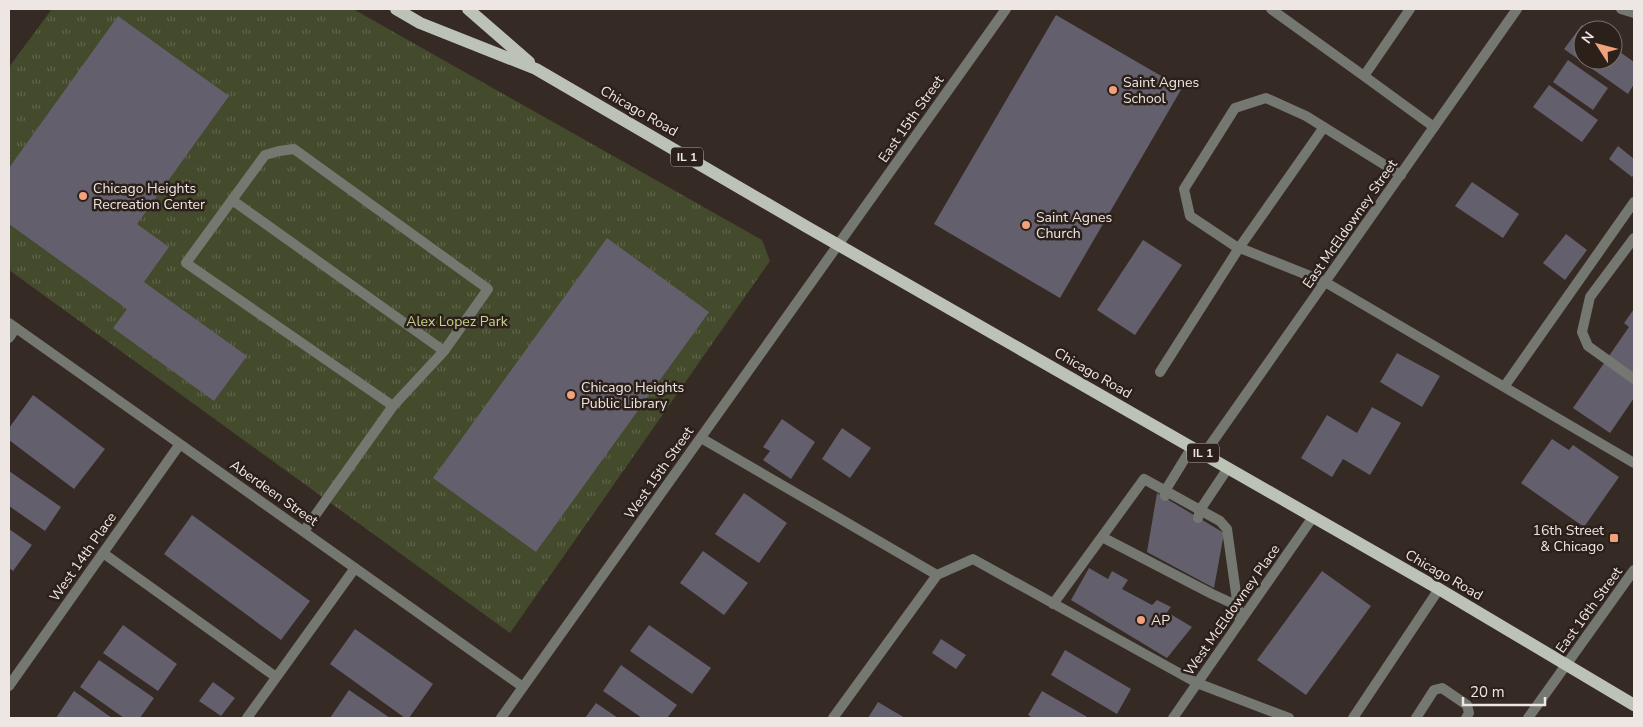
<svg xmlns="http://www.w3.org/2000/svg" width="1643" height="727" font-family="'Nunito Sans',sans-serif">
<defs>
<pattern id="park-tufts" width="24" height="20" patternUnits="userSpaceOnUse" patternTransform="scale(1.25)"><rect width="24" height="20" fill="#444a2c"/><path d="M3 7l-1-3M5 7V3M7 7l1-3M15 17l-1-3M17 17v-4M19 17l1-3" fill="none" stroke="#5f644a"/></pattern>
</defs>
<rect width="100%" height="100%" fill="#362a24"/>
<!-- park -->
<path fill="url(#park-tufts)" d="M52 9H353L762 240 770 261 510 633 9 270V67Z"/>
<!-- building -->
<path fill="#635f6c" d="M1056 15 1182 88 1060 298 934 224Z
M118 16 229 96 137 224 169 247 144 282 247 356 214 401 113 328 127 309 9 224V168Z
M1582 25 1589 30H1583V60H1613V47L1634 62V84L1628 94 1564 49Z
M1568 60 1608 88 1593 110 1553 82Z
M1549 85 1598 120 1582 142 1533 107Z
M1618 146 1634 159V174L1632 177 1609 159Z
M1472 182 1519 214 1503 238 1455 206Z
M1566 234 1587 250 1565 280 1543 263Z
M607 238 709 312 536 552 433 478Z
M1143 240 1182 265 1135 335 1097 310Z
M1634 309V398L1610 433 1573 408 1629 327 1624 323Z
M1397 353 1440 376 1422 407 1380 382Z
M33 395 105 449 74 489 9 440V428Z
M1372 407 1401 423 1370 475 1343 459 1332 477 1301 458 1327 415 1357 433Z
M782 419 815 442 791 479 763 460 770 451 763 447Z
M842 428 871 448 850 478 822 459Z
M1552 439 1569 450 1573 445 1619 477 1584 527 1521 483Z
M9 471 61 507 45 531 9 506Z
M744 493 787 523 759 563 715 534Z
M1157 493 1224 533 1214 588 1147 552Z
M192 515 310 601 281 640 164 554Z
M9 529 32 545 13 571 9 568Z
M703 551 748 583 724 615 680 583Z
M1089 568 1108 579 1112 571 1128 580 1122 589 1152 605 1157 600 1171 607 1167 612 1192 627 1167 658 1071 600Z
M1322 571 1371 606 1306 695 1257 660Z
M123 625 177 664 158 691 103 653Z
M649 625 711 668 692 694 630 651Z
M355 629 433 684 409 718H405L330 664Z
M941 639 966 655 956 669 932 653Z
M1065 650 1131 689 1117 714 1051 675Z
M99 660 154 698 140 718H124L80 687Z
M621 665 677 705 667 718H642L603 691Z
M213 682 235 698 221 716 199 701Z
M349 690 390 718H330Z
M74 691 112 718H56Z
M1042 691 1089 718H1033L1028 715Z
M878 702 905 718H868Z
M596 703 618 718H585Z"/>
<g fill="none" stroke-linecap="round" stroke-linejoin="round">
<!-- service -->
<path stroke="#757771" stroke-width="10" d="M1271 9 1364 76 1410 9
M1621 9 1634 13
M1364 76 1434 127
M1401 175 1306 116 1266 98 1235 108 1184 189 1190 216 1235 246 1325 282 1634 463
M232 200 444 351
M1634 238 1590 297 1582 332 1588 346 1634 379
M9 338 16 328
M1160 372 1239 248 1324 127
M1504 387 1634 202
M701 438 937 575 973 559 1197 683 1289 718
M1165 496V491L1192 447
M1198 518 1200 510 1228 468
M304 531 393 406 444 351 488 289 294 149 279 151 265 155 186 263 393 406
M1102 537 1212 594 1238 606
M103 553 276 677
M1053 604 1144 479 1220 521 1227 529 1240 622
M247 718 355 568
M833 718 937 575
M1353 718 1439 589
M1416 718 1434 690 1442 688 1467 705 1469 713 1466 718"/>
<!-- minor -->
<path stroke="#757771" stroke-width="10" d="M9 323 523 687
M1204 454 1517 9
M9 686 180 444
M501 718 1006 9
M1173 718 1313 517
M1528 718 1634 570"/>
<!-- primary -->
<path stroke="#bcc2b6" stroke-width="12" d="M396 9 420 23 536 69 807 227 1439 589 1634 705
M468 9 529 62"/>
</g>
<!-- markers -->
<g fill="#f1a17c" stroke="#2c201a" stroke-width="2">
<circle cx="1113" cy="90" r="5"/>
<circle cx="83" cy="196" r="5"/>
<circle cx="1026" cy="225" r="5"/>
<circle cx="571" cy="395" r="5"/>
<rect x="1609" y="533" width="10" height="10" rx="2.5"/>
<circle cx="1141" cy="620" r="5"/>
</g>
<g text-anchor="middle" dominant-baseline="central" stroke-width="5" stroke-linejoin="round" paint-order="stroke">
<!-- shield labels -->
<g fill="#2c201a" stroke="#b4aba6" stroke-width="1">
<rect x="671" y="147.5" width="32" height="19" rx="4"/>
<rect x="1187" y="443.5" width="32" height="19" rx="4"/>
</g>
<g font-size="12" font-weight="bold" fill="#eee6e2">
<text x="687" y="157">IL 1</text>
<text x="1203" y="453">IL 1</text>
</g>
<!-- poi labels -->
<g font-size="14" fill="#eee6e2" stroke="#2c201a" text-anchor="start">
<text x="1123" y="82">Saint Agnes<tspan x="1123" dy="16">School</tspan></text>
<text x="93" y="188">Chicago Heights<tspan x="93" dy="16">Recreation Center</tspan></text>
<text x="1036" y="217">Saint Agnes<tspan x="1036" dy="16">Church</tspan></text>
<text x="581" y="387">Chicago Heights<tspan x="581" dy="16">Public Library</tspan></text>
<text x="1604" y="530" text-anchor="end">16th Street<tspan x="1604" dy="16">&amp; Chicago</tspan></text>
<text x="1151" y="620">AP</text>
</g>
<!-- street labels -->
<g font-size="14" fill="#eee6e2" stroke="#2c201a">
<text transform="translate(639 111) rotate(30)">Chicago Road</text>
<text transform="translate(911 119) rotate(-55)">East 15th Street</text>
<text transform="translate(1350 224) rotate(-55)">East McEldowney Street</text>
<text transform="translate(1093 373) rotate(30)">Chicago Road</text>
<text transform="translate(659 473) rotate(-55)">West 15th Street</text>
<text transform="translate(274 493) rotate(35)">Aberdeen Street</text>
<text transform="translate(83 557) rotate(-55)">West 14th Place</text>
<text transform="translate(1444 575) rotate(30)">Chicago Road</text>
<text transform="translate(1232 610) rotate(-55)">West McEldowney Place</text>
<text transform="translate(1589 610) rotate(-54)">East 16th Street</text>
</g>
<!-- park labels -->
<g font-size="14" fill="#c5d38d" stroke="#2c201a">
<text x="457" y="321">Alex Lopez Park</text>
</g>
</g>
<!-- border -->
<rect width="1643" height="727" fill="none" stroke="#eee6e2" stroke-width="20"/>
<!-- north arrow -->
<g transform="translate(1598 45) rotate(306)"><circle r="24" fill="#2c201a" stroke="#7a6f6a"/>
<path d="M0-4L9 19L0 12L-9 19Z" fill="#f1a17c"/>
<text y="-8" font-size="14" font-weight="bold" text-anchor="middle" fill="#eee6e2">N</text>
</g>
<!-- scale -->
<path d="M1463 697v8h82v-8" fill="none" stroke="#eee6e2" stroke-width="2.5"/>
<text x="1470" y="697" font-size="15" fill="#eee6e2" stroke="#2c201a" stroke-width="4" paint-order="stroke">20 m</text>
</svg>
